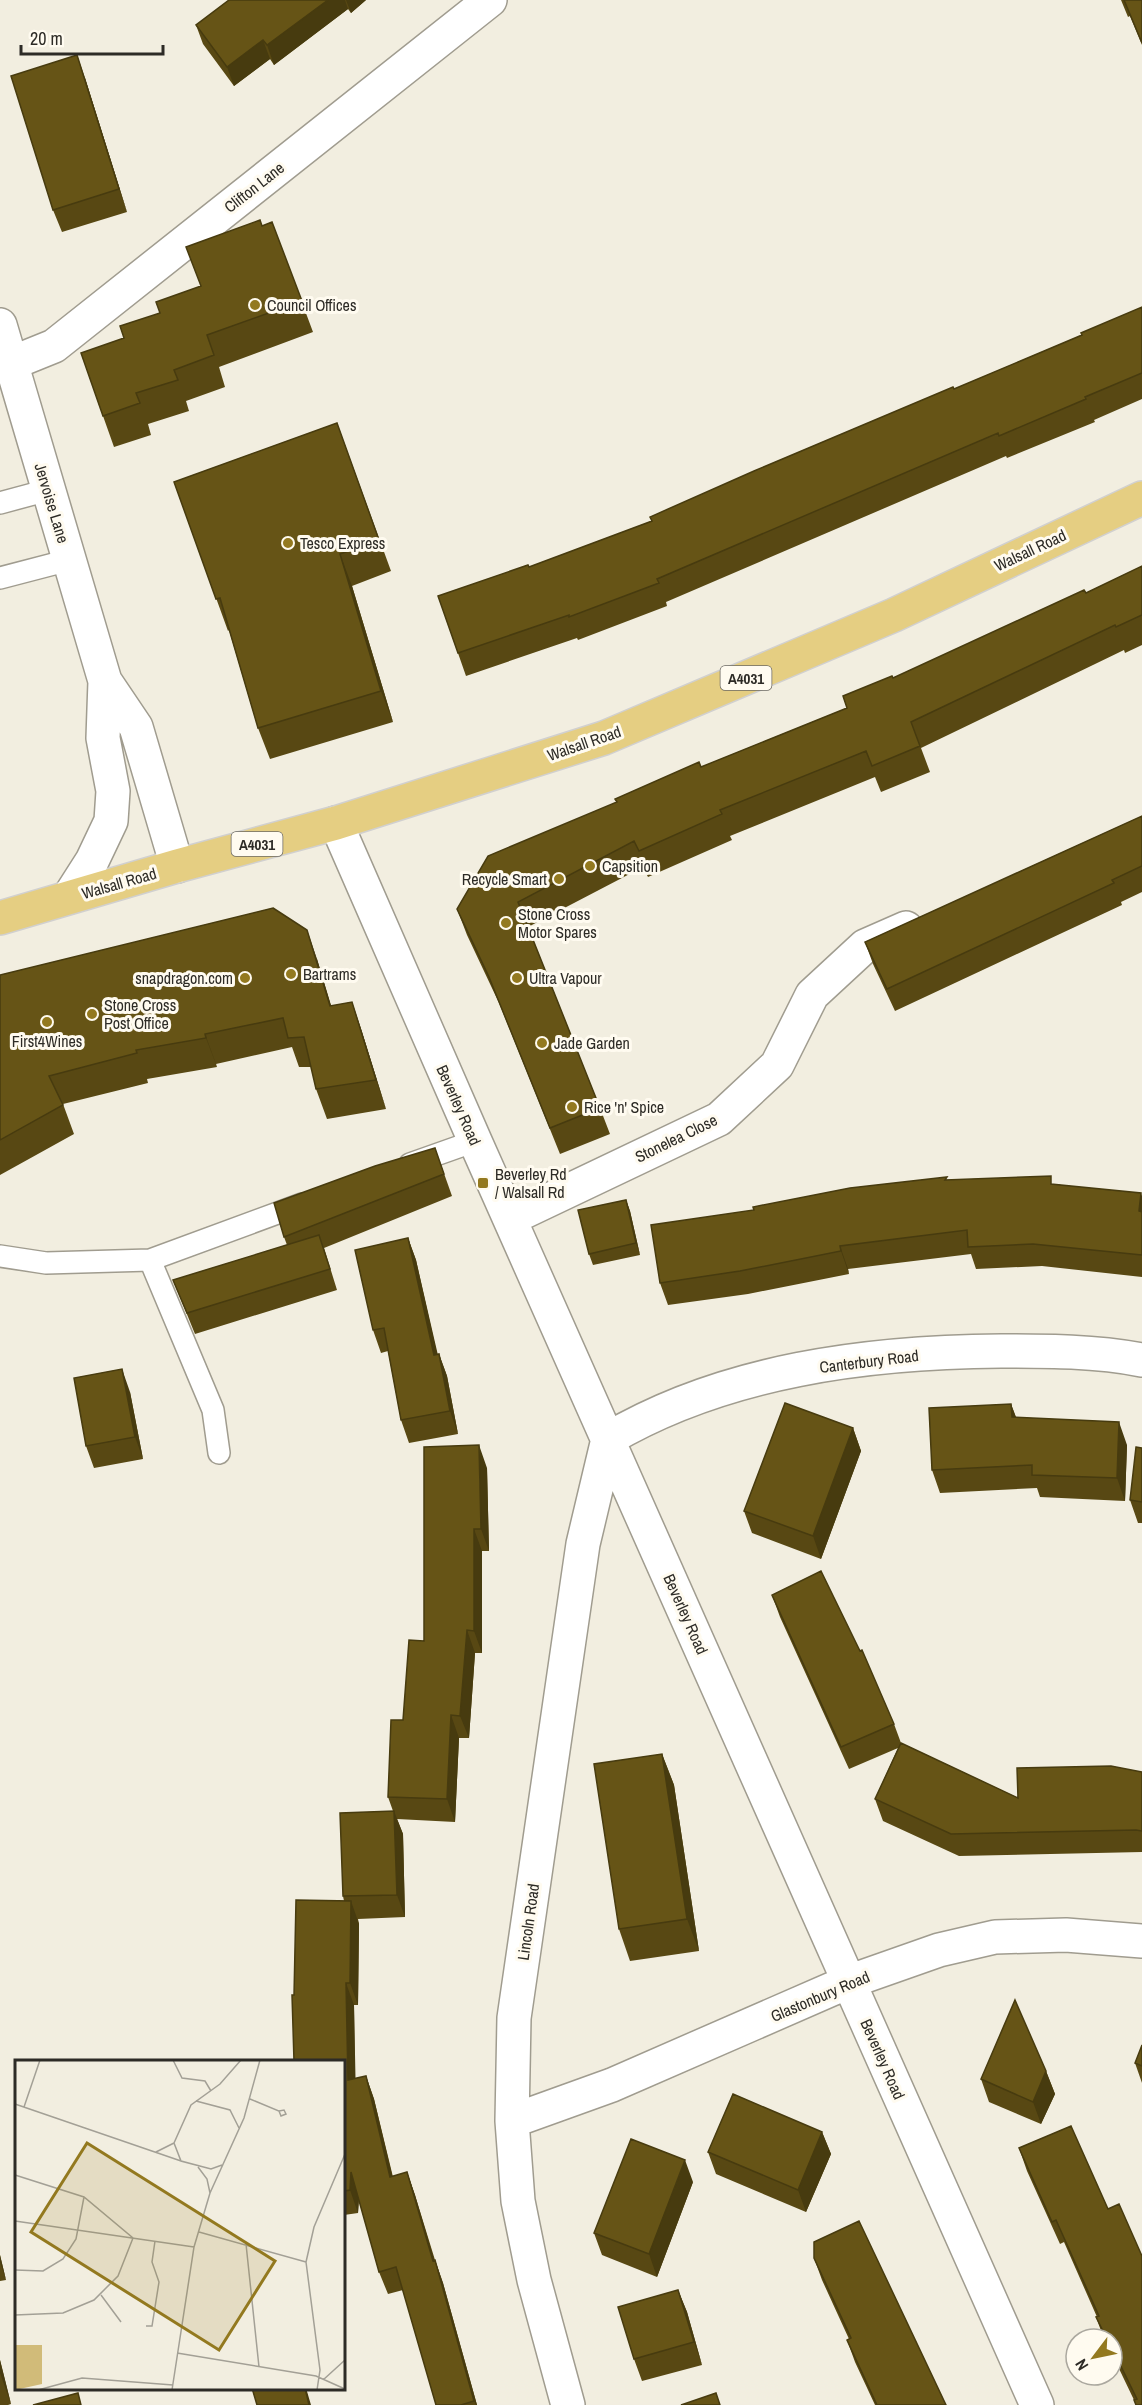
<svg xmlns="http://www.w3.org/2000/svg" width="1142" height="2405" font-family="'Archivo Narrow',sans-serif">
<rect width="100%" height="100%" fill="#f2eee0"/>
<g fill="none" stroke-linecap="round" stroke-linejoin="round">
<!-- service casing -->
<g stroke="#a09c8f" stroke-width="24">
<path id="service" d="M0 503 48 490
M0 578 69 560
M410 1164 475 1141
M0 1256 46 1263 150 1260 213 1410 219 1453
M150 1260 302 1204"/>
</g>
<!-- minor casing -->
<g stroke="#a09c8f" stroke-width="36">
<path id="minor" d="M12 363 54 346 490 0
M336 823 475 1141 1037 2405
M511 1218 719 1119 777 1065 812 995 865 946 906 928
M512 2121 612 2085 848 1982 939 1950 995 1937 1066 1935 1142 1941
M568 2405 534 2280 518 2201 512 2121 514 2018 583 1544 608 1439C725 1370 868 1352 1001 1351 1048 1351 1096 1351 1142 1360"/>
</g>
<!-- tertiary casing -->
<g stroke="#a09c8f" stroke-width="36">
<path id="tertiary" d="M0 325 105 681 136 727 177 866
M69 897 92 861 111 821 113 791 103 738 105 681"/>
</g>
<!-- primary casing -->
<g stroke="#d1d0cf" stroke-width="36">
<path id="primary" d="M0 918 177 866 336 823 604 738 894 615 1142 498"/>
</g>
<!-- service -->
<use href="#service" stroke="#fff" stroke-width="21"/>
<!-- minor -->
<use href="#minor" stroke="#fff" stroke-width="33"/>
<!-- tertiary -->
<use href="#tertiary" stroke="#fff" stroke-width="33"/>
<!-- primary -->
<use href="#primary" stroke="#e5ce82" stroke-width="33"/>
</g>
<!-- wall -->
<path fill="#584813" d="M229 0H366L351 13 348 9 274 65 270 59 234 86 203 44 196 25Z
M1121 0H1142V45L1130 16 1128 17Z
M85 78 127 212 62 232 53 210Z
M272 222 313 332 219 367 225 387 186 401 189 411 148 424 151 435 114 447 103 416 124 338 201 286 262 226Z
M1142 307V399L1094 420 1095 422 1007 458 1006 456 666 602 667 606 578 640 577 638 466 676 438 596 529 567 652 521 954 389 1082 335Z
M337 423 391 571 352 586 393 722 270 759 258 728 229 630 228 631 174 482Z
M1142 566V645L1125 653 1124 650 921 748 930 772 881 792 875 777 730 836 732 840 648 877 643 867 528 927 600 1108 610 1134 560 1154 499 1003 467 935 457 909 701 767 847 708 843 696 893 678 1086 593Z
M1142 816V892L1121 902 1122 905 895 1011 873 964 865 942Z
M317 959 331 1006 352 1002 362 1032 386 1109 327 1119 316 1089 311 1067H299L292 1047 216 1064 217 1067 147 1079 148 1083 63 1104 74 1134 0 1175V975Z
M435 1148 452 1196 324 1248 337 1290 195 1334 173 1280 287 1245 284 1237Z
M948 1180 1054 1184 1142 1196V1277L1042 1266 976 1269 971 1254 848 1269 849 1274 748 1294 668 1305 660 1283 754 1210Z
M626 1200 630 1211 640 1255 593 1265 589 1254Z
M408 1238 416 1260 437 1354H439L447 1376 458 1434 409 1443 401 1420 388 1351 381 1353 373 1330Z
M130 1392 143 1459 94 1468 86 1446Z
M1011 1404 1016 1417 1127 1445 1125 1501 1040 1497 1037 1488 940 1493 932 1470Z
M853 1428 861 1451 821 1559 752 1533 744 1511Z
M1142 1448V1523H1138L1130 1500Z
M487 1468 489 1551H482V1653H475L469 1738H459L455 1822 397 1819 403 1834 405 1917 358 1919 359 1924 358 2005H354L355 2079 366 2076 374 2099 393 2177 407 2172 415 2195 435 2260 443 2283 477 2405H436L403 2290 388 2294 379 2272 359 2200 358 2213 344 2215V2061L294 1995 344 1901 343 1896 393 1811 388 1797 403 1720 424 1641Z
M772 1595 894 1724 901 1743 1018 1798 1142 1772V1852L959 1856 883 1821 875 1799 898 1748 849 1769 780 1617Z
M662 1754 674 1785 699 1951 630 1961 619 1929Z
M1142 2045V2083L1135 2063Z
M1046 2071 1055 2094 1041 2124 989 2102 981 2079Z
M1071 2126 1142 2405 1134 2400 1112 2354V2339H1104L1096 2317H1097L1064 2242 1060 2244 1027 2171 1019 2148Z
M822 2132 831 2154 806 2212 716 2174 708 2152Z
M693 2182 657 2277 602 2255 594 2233Z
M0 2255 6 2280 0 2281Z
M814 2258 946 2405H875L855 2362 847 2340 849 2339 822 2280Z
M678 2290 687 2312 702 2365 642 2381 634 2359Z
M0 2360 11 2404 8 2405H0Z"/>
<!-- shaded-wall -->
<path fill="#473b0f" d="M328 0H345L348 9 274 65 267 45Z
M346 0H366L351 13Z
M263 40 270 59 234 86 227 67Z
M77 55 85 78 127 212 119 189Z
M340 554 352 586 393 722 381 691Z
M307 930 317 959 340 1035 330 1006Z
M352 1002 362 1032 386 1109 376 1080Z
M205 1034 216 1064 217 1067 206 1038Z
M1141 1193 1142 1196V1219L1139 1211Z
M626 1200 630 1211 640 1255 636 1243Z
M408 1238 416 1260 443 1377 434 1355Z
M840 1246 848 1269 849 1274 841 1251Z
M439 1354 447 1376 458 1434 450 1411Z
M122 1369 130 1392 143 1459 135 1437Z
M1011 1404 1019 1426 1012 1417Z
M1119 1422 1127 1445 1125 1501 1117 1478Z
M853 1428 861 1451 821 1559 813 1536Z
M479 1445 487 1468 489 1551 481 1529Z
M474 1529 482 1551V1653L474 1631Z
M467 1630 475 1653 469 1738 460 1716Z
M451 1715 459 1738 455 1822 447 1799Z
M662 1754 674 1785 699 1951 687 1919Z
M394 1811 403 1834 405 1917 397 1895Z
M351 1901 359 1924 358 2005 350 1983Z
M346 1983 354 2005 356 2103 348 2080Z
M1046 2071 1055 2094 1041 2124 1033 2102Z
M366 2076 374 2099 398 2200 390 2177Z
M822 2132 831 2154 806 2212 798 2190Z
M685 2160 693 2182 657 2277 649 2254Z
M351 2172 359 2194 358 2213 350 2190Z
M407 2172 415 2195 441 2283 433 2261Z
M0 2255 6 2280 0 2262Z
M435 2260 443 2283 477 2405H476L474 2401Z
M678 2290 687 2312 702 2365 694 2342Z
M0 2360 11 2404 0 2373Z
M305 2388H306L311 2405H309Z"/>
<!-- building -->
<path fill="#665416" stroke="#473b0f" stroke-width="1.5" d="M229 0H328L267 45 263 40 227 67 196 25Z
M1124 0H1142V43Z
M77 55 119 189 53 210 11 76Z
M260 220 262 226 272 222 302 301 207 335 214 355 174 370 178 380 136 393 140 403 103 416 81 353 124 338 120 326 160 313 156 302 201 286 186 247Z
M1142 307V373L1085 397 1086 399 999 436 998 433 657 579 659 583 569 617V615L458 653 438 596 528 565 529 567 652 521 650 517 754 471 953 387 954 389 1082 335 1081 333Z
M337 423 379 540 340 554 381 691 258 728 220 598 216 599 174 482Z
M1142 566V615L1116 627 1115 625 911 722 920 746 872 766 866 751 720 810 722 814 639 851 634 841 518 902 600 1108 550 1128 489 977 457 909 488 856 617 802 615 799 699 762 701 767 847 708 843 696 892 676 893 678 1084 590 1086 593Z
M1142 816V866L1112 880 1114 883 887 989 865 942Z
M273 908 307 930 330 1006 352 1002 376 1080 316 1089 304 1037 288 1038 283 1018 205 1034 206 1038 136 1050 137 1053 49 1076 63 1105 0 1140V975Z
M435 1148 444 1174 284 1237 274 1203 375 1166Z
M1051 1176V1184L1141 1193 1139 1211 1142 1212V1255L1033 1244 968 1247 967 1230 840 1246 841 1251 740 1271 660 1283 651 1225 754 1210 753 1207 850 1188 947 1177 945 1180Z
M626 1200 636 1243 589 1254 578 1210Z
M319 1235 330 1269 187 1313 173 1280Z
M408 1238 434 1355 439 1354 450 1411 401 1420 384 1328 373 1330 355 1250Z
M122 1369 135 1437 86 1446 74 1378Z
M785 1403 853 1428 813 1536 744 1511Z
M1011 1404 1012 1417 1119 1422 1117 1478 1032 1475V1465L932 1470 929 1408Z
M479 1445 481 1529H474V1631L467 1630 460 1716 451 1715 447 1799 388 1797 391 1720H403L409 1640 424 1641V1447Z
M1136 1447 1142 1448V1502L1130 1500Z
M821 1571 860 1651 862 1650 894 1724 841 1747 772 1595Z
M901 1743 1018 1798 1017 1768 1111 1766 1142 1772V1831L1136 1830 951 1834 875 1799Z
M662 1754 687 1919 619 1929 594 1764Z
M394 1811 397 1895 343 1896 340 1813Z
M296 1900 351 1901 350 1983H346L348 2080 366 2076 390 2177 407 2172 433 2261 435 2260 474 2401 461 2405H436L396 2267 379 2272 351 2172 350 2190 344 2191V2061H294L292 1995H294Z
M1015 2000 1046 2071 1033 2102 981 2079Z
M1142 2045V2066L1135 2063Z
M733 2094 822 2132 798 2190 708 2152Z
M1071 2126 1108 2209 1119 2204 1142 2256V2405H1136L1134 2400 1137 2399 1112 2348V2339H1107L1096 2317 1099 2316 1056 2220 1052 2222 1019 2148Z
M631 2139 685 2160 649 2254 594 2233Z
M859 2221 946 2405H877L847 2340 851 2338 814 2258V2242Z
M678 2290 694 2342 634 2359 618 2307Z
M252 2388H305L309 2405H257Z
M78 2393 81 2405H33Z
M716 2393 720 2405H681Z"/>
<!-- markers -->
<g fill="#93791f" stroke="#fffbf0" stroke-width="2">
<circle cx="255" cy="305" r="6"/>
<circle cx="288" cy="543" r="6"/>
<circle cx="590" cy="866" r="6"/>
<circle cx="559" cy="879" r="6"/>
<circle cx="506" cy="923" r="6"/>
<circle cx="291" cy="974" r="6"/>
<circle cx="245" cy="978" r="6"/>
<circle cx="517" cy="978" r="6"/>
<circle cx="92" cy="1014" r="6"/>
<circle cx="47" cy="1022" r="6"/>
<circle cx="542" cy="1043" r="6"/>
<circle cx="572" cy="1107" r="6"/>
<rect x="477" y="1177" width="12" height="12" rx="3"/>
</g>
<g text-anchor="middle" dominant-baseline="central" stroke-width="6" stroke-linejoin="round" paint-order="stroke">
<!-- shield labels -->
<g fill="#fffbf0" stroke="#6c6963" stroke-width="1.5">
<rect x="720.5" y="666" width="51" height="24" rx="4.5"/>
<rect x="231.5" y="832" width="51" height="24" rx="4.5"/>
</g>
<g font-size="15" font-weight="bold" fill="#2d2b26">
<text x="746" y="678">A4031</text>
<text x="257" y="844">A4031</text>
</g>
<!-- street labels -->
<g font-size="16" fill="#2d2b26" stroke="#fffbf0">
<text transform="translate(254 187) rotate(-38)">Clifton Lane</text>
<text transform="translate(52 503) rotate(73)">Jervoise Lane</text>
<text transform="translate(1030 550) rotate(-25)">Walsall Road</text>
<text transform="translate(584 743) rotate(-19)">Walsall Road</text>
<text transform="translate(119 883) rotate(-16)">Walsall Road</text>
<text transform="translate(459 1105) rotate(66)">Beverley Road</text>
<text transform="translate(676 1138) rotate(-26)">Stonelea Close</text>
<text transform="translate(869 1361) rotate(-7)">Canterbury Road</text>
<text transform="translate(686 1614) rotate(66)">Beverley Road</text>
<text transform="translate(528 1922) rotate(-82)">Lincoln Road</text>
<text transform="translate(820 1996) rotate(-23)">Glastonbury Road</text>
<text transform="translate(883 2059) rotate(66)">Beverley Road</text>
</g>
<!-- poi labels -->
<g font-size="16" fill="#2d2b26" stroke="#fffbf0" text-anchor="start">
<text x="267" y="305">Council Offices</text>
<text x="300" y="543">Tesco Express</text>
<text x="602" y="866">Capsition</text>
<text x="547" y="879" text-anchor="end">Recycle Smart</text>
<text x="518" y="914">Stone Cross<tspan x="518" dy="18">Motor Spares</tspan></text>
<text x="303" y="974">Bartrams</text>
<text x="233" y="978" text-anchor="end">snapdragon.com</text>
<text x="529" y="978">Ultra Vapour</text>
<text x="104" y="1005">Stone Cross<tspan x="104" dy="18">Post Office</tspan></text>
<text x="47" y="1041" text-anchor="middle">First4Wines</text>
<text x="554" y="1043">Jade Garden</text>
<text x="584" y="1107">Rice 'n' Spice</text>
<text x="495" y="1174">Beverley Rd<tspan x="495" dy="18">/ Walsall Rd</tspan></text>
</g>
</g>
<!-- overview -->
<g transform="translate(15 2060)">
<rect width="330" height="330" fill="#f2eee0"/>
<path d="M0 285H27V324L0 330Z" fill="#d1bb79"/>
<path fill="none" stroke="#a3a096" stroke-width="1.5" d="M158 0 167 18 190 21 196 31M235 39 264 51 266 56 271 54 269 50 264 51M181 41 215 50 224 68M0 44 166 101M9 47 25 0M141 92 159 83M207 105 196 109 166 101 159 83 176 45 205 24 226 0M183 107 192 119 195 133M0 115 69 137 118 178 103 216 79 240 48 253 0 255M0 161 179 187M184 172 291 202M231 184 244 307M291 202 305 310 302 330M291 202 299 167 330 94M0 210 28 211 48 199 61 179 69 137M86 235 106 262M131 266H137L144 222 137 202 140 181M162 293 301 316 330 329M308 320 330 300M23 330 67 318 158 325M157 330 179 187 195 133 229 58 245 0"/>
<path fill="#93791f" fill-opacity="0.15" stroke="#93791f" stroke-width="3" d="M72 83 260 201 204 290 16 172Z"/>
<rect width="330" height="330" fill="none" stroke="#2d2b26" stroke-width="3"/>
</g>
<!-- north arrow -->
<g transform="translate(1094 2357) rotate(238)"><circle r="28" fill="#fffbf0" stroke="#aba89f" stroke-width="1.5"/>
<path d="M0-4.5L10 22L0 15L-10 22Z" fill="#93791f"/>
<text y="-9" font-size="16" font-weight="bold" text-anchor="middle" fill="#2d2b26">N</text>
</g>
<!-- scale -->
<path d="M21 45v9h142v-9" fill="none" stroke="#2d2b26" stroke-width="3"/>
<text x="30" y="45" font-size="18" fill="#2d2b26" stroke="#fffbf0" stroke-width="4.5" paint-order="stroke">20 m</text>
</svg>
